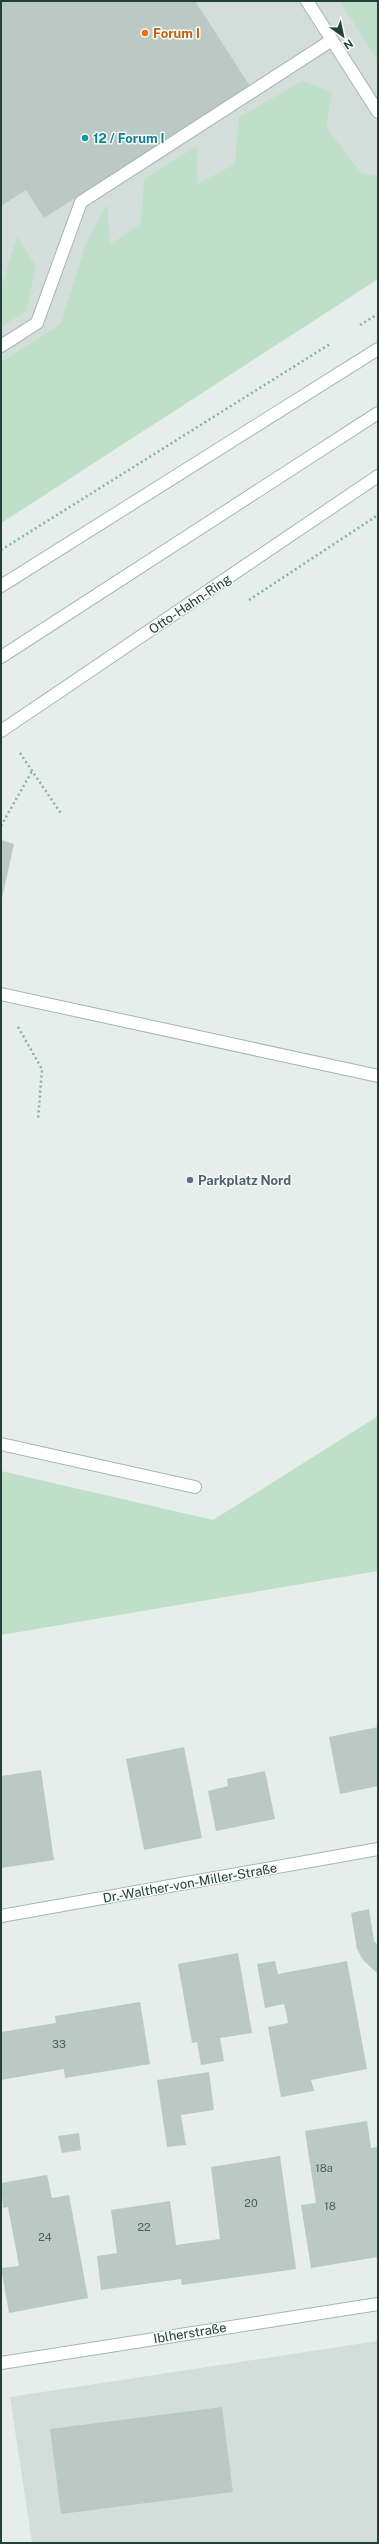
<svg xmlns="http://www.w3.org/2000/svg" width="379" height="2544" font-family="'Public Sans',sans-serif">
<rect width="100%" height="100%" fill="#e5eeeb"/>
<!-- built -->
<path fill="#d3deda" d="M1 1H378V279L1 523Z
M378 2341V2543H32L10 2397Z"/>
<!-- green -->
<path fill="#bfdfc9" d="M340 1H378V61L341 3Z
M303 81 332 92 326 127 362 174 378 176V279L1 523V362L61 324 86 243 107 204 110 245 141 223 144 179 197 146V184L235 164 239 117Z
M17 237 36 266 26 311 1 327V289Z
M378 1416V1571L1 1635V1471L213 1520Z"/>
<!-- building -->
<path fill="#bbc9c4" d="M1 1H195L250 86 44 218 26 190 1 206Z
M1 840 14 844 2 898H1Z
M378 1727V1786L340 1794 329 1737Z
M184 1747 202 1838 144 1850 126 1759Z
M41 1770 54 1860 1 1868V1776Z
M265 1771 275 1819 216 1831 208 1791 228 1786 227 1779Z
M369 1909 374 1941 378 1945V1974L363 1960 357 1949 351 1913Z
M238 1953 252 2033 220 2038 224 2061 201 2065 197 2042 192 2043 178 1964Z
M275 1961 278 1974 347 1961 367 2069 311 2080 314 2091 281 2097 268 2027 288 2023 287 2017 284 2004 265 2008 257 1964Z
M140 2002 150 2064 65 2078 64 2069 1 2080V2032L56 2023 55 2016Z
M209 2072 214 2110 181 2115 186 2145 167 2147 157 2080Z
M367 2121 371 2148 378 2147V2257L311 2268 301 2205 316 2203 305 2131Z
M79 2133 81 2150 62 2153 58 2136Z
M280 2156 296 2269 182 2285 181 2279 101 2290 97 2256 117 2253 111 2210 170 2201 176 2245 220 2239 211 2167Z
M47 2175 52 2198 69 2195 88 2298 9 2313 1 2268 19 2266 8 2207 3 2208 1 2183Z
M222 2407 233 2492 61 2514 50 2429Z"/>
<g fill="none" stroke-linecap="round" stroke-linejoin="round">
<!-- minor casing -->
<g stroke="#a7b6b2" stroke-width="14">
<path id="minor" d="M307 1 378 112
M1 346 37 323 81 202 332 40
M1 586 378 349
M1 657 378 413
M1 731 378 476
M1 994 378 1076
M1 1444 195 1487
M1 1916 378 1849
M1 2363 378 2304"/>
</g>
<!-- path -->
<path stroke="#86b1a6" stroke-width="2.5" stroke-dasharray="2 3" stroke-linecap="butt" d="M360 325 378 314
M1 550 330 344
M249 600 378 515
M20 753 62 815
M1 826 32 771
M18 1027 42 1069 38 1120"/>
<!-- minor -->
<use href="#minor" stroke="#fff" stroke-width="12"/>
</g>
<!-- markers -->
<circle fill="#e8710a" stroke="#f6faf8" stroke-width="1.5" cx="145" cy="33" r="4"/>
<circle fill="#0f9aa8" stroke="#f6faf8" stroke-width="1.5" cx="85" cy="138" r="4"/>
<circle fill="#5c6f8a" stroke="#f6faf8" stroke-width="1.5" cx="190" cy="1180" r="4"/>
<g text-anchor="middle" dominant-baseline="central" stroke-width="3" stroke-linejoin="round" paint-order="stroke">
<!-- number labels -->
<g font-size="11" fill="#4a625c">
<text x="59" y="2044">33</text>
<text x="324" y="2168">18a</text>
<text x="251" y="2203">20</text>
<text x="330" y="2206">18</text>
<text x="144" y="2227">22</text>
<text x="45" y="2237">24</text>
</g>
<!-- food labels -->
<g font-size="13" font-weight="bold" fill="#c56008" stroke="#f6faf8" text-anchor="start">
<text x="153" y="33">Forum I</text>
</g>
<!-- culture labels -->
<g font-size="13" font-weight="bold" fill="#0d838f" stroke="#f6faf8" text-anchor="start">
<text x="93" y="138">12 / Forum I</text>
</g>
<!-- street labels -->
<g font-size="13" fill="#24403a" stroke="#f6faf8">
<text transform="translate(190 604) rotate(-34)">Otto-Hahn-Ring</text>
<text transform="translate(190 1883) rotate(-10)">Dr.-Walther-von-Miller-Straße</text>
<text transform="translate(190 2333) rotate(-9)">Iblherstraße</text>
</g>
<!-- service labels -->
<g font-size="13" font-weight="bold" fill="#4e5e75" stroke="#f6faf8" text-anchor="start">
<text x="198" y="1180">Parkplatz Nord</text>
</g>
</g>
<!-- border -->
<rect width="379" height="2544" fill="none" stroke="#24403a" stroke-width="4"/>
<!-- north arrow -->
<g transform="translate(343 36) rotate(147)" stroke="#f6faf8" stroke-width="3" paint-order="stroke">
<path d="M0-3L7 15L0 10L-7 15Z" fill="#24403a"/>
<text y="-6" font-size="11" font-weight="bold" text-anchor="middle" fill="#24403a">N</text>
</g>
</svg>
